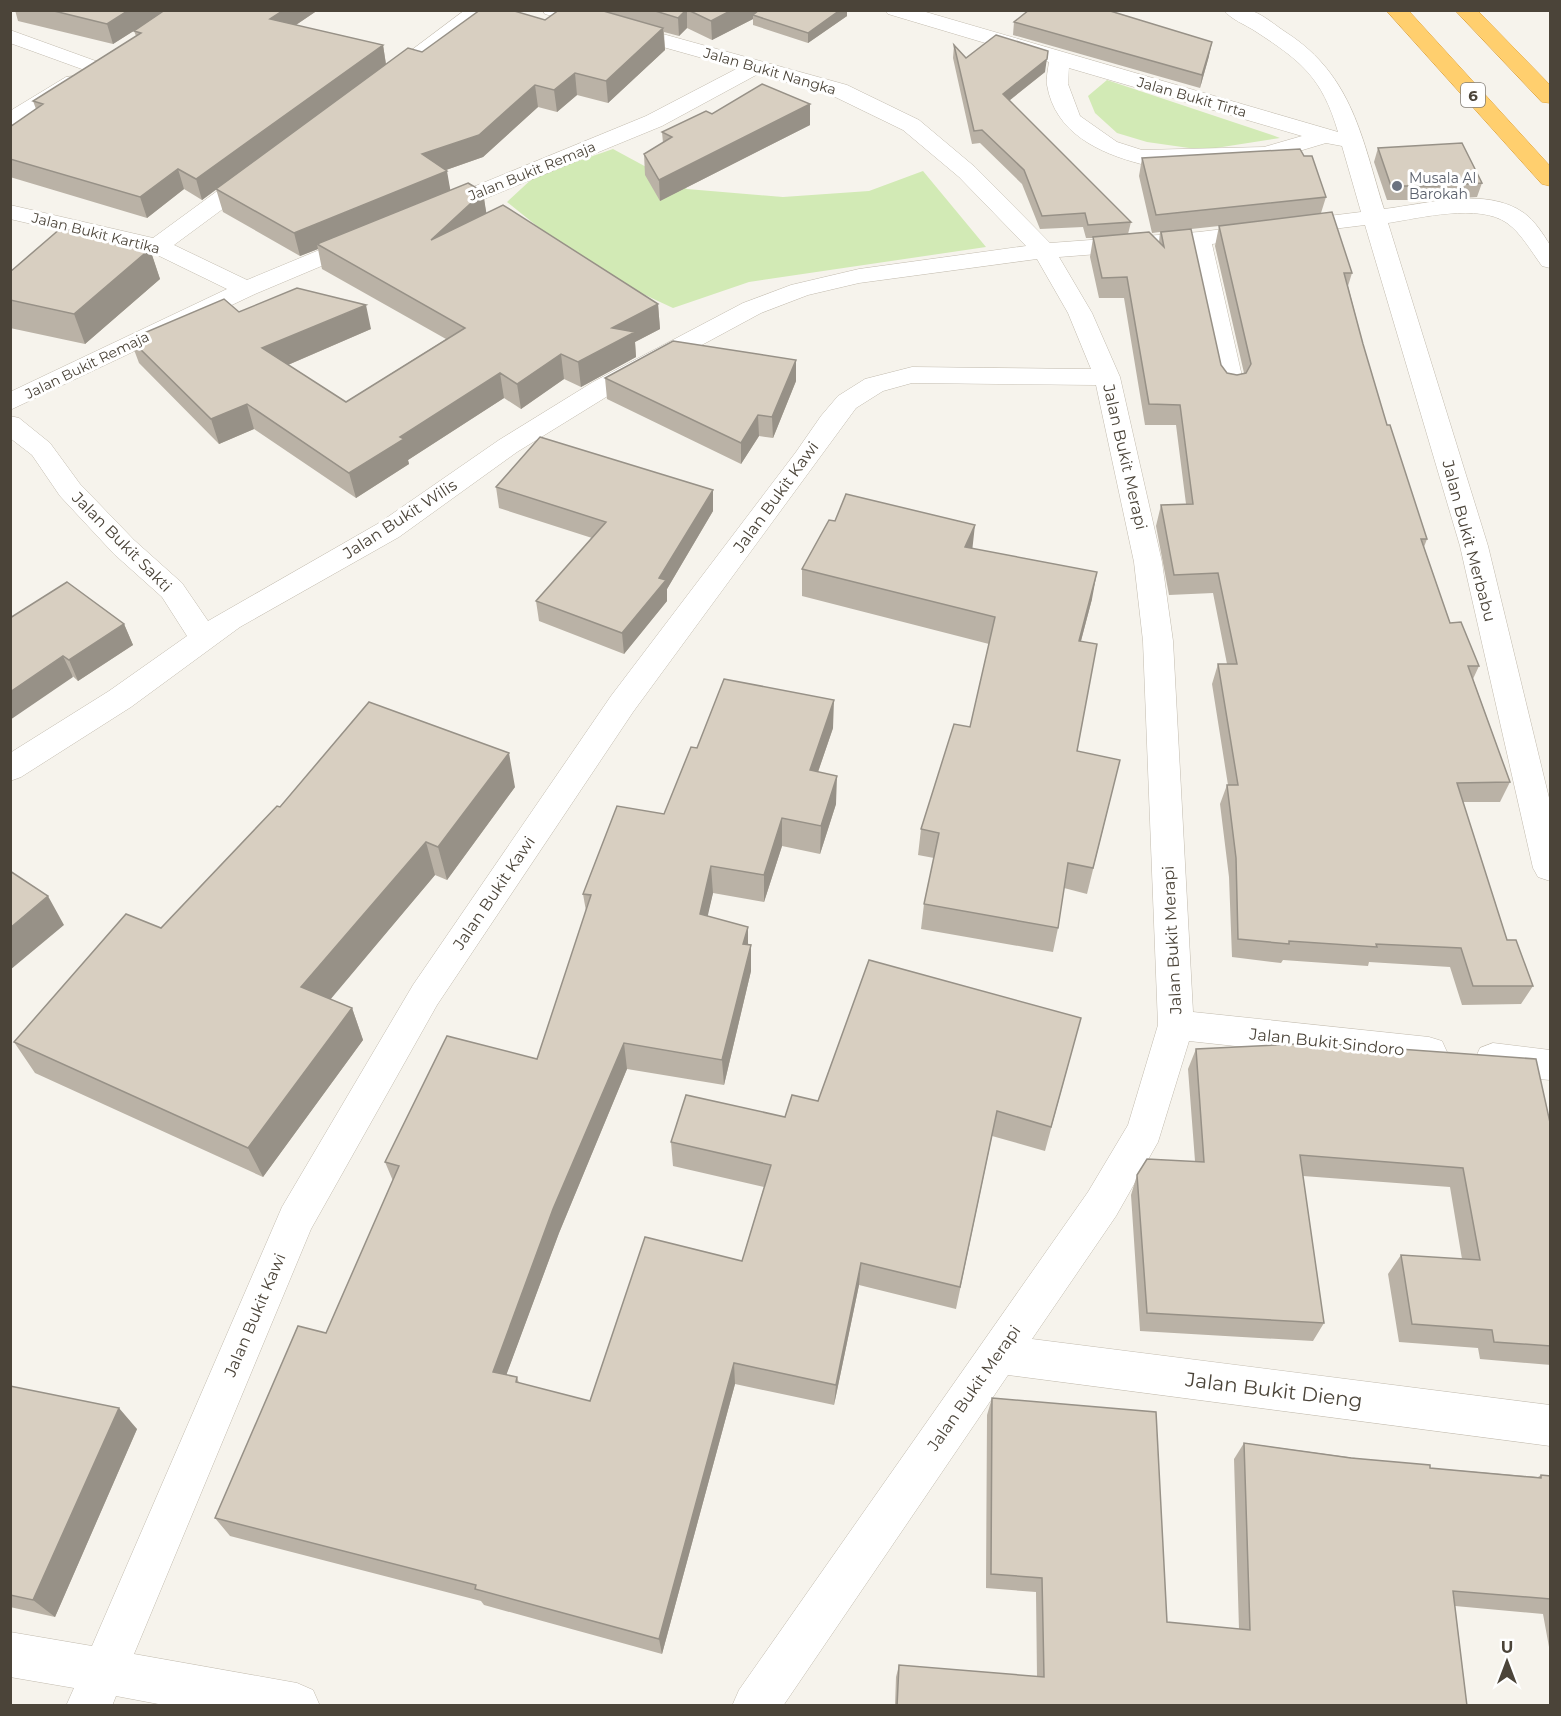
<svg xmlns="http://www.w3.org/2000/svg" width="1561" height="1716" font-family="Montserrat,sans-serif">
<rect width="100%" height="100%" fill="#f6f3ec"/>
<!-- green -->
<path fill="#d2eab5" d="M1107 80 1269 134 1280 138 1203 150 1147 142 1117 133 1095 113 1088 96Z
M613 149 687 189 783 197 869 191 923 171 986 247 749 282 673 308 630 288 558 243 507 202 535 176Z"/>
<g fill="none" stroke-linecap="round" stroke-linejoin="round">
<!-- minor casing -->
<g stroke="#c2bbae" stroke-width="1">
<path id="minor" d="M465 10H489L407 72 400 74 393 72 389 68 393 64Z
M542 10H576L847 85 919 120 975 167 1050 243 1199 232 1361 212 1342 146 1326 143 1266 161 1141 164C1099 153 1055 133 1047 85 1046 78 1048 69 1049 62L888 14 885 10H919L1338 132C1322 77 1301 61 1255 31 1246 25 1230 19 1224 10 1232 10 1244 9 1252 11 1264 15 1276 26 1287 33 1353 76 1362 139 1384 209 1426 204 1486 186 1524 213 1535 221 1543 234 1550 245V268L1542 266C1531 251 1521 233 1507 223 1479 203 1420 218 1388 223L1488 546 1550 802V881L1538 877 1533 868 1460 546 1365 225 1212 244 1244 385 1240 391 1231 393 1222 391 1218 385 1189 247 1059 257 1092 313 1120 377 1162 562 1173 641 1193 1012 1429 1037 1442 1041 1447 1052 1442 1063 1429 1067 1189 1041 1158 1142 1116 1216 1032 1339 1550 1405V1446L1008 1375 783 1706H732L739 1690 1088 1192 1128 1125 1158 1025 1143 641 1134 562 1096 385 912 383 883 391 856 408 633 712 437 1005 311 1229 134 1654 297 1683 313 1690 320 1706H169L116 1696 112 1706H66L74 1688 10 1677V1632L92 1646 282 1207 413 985 611 696 796 452 821 416 838 396 865 379 912 367 1091 369 1068 313 1037 259 859 283 808 295 761 313 611 394 517 452 399 537 240 627 131 707 21 777 10 781V753L109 691 187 636 162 597 114 554 60 496 32 455 10 438V416L19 418 50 443 80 484 134 540 182 583 208 621 379 523 499 440 593 382 743 303 791 285 859 269 1026 246 959 177 903 130 831 95 758 74 662 126 450 213 442 215 434 213 430 208 434 203 646 116 738 68 545 14ZM1069 68 1302 136 1264 147 1142 150 1117 142 1080 116 1068 84Z
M10 30 104 64 108 68 104 72 97 74 90 72 10 43Z
M74 76 82 77 85 82 82 87 18 125 10 126V111L66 77Z
M254 168 262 170 265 175 262 180 174 245 247 280 353 236 361 234 369 236 373 241 369 246 255 294 10 410V392L227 289 149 251 10 219V205L153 238 246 170Z
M1493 1043 1550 1050V1080L1493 1075 1480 1070 1475 1059 1480 1048Z"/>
</g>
<!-- motorway casing -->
<g stroke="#e0a43c" stroke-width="1">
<path id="motorway" d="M1386 10H1408L1550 166V186L1542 184Z
M1455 10H1477L1550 85V103L1542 102Z"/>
</g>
<!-- minor -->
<use href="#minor" fill="#fff" fill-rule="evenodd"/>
<!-- motorway -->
<use href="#motorway" fill="#ffcf6e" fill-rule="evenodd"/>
</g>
<!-- wall -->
<path fill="#bab2a6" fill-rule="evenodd" d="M15 10H318L296 25 383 45 386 64 422 52 545 20 559 10H847V16L808 43 753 25V19L712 40 687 28 679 36 664 32 665 50 608 103 577 95 557 112 538 107 483 157 446 170 450 190 483 192 486 213 658 304 660 329 635 342 636 357 581 387 564 379 521 409 504 398 408 460 409 464 356 498 254 429 219 444 139 363 130 339 239 312 371 329 288 365 346 402 446 339 322 269 318 249 300 256 223 212 216 189 202 200 184 189 147 218 10 177V127L36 109 33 101 136 36 134 31 135 30 113 44 18 21Z
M1014 22 1209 56 1200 88 1013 35Z
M954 45 966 58 1045 72 1009 101 1131 222 1128 234 1159 242 1160 232 1152 233 1139 176 1142 158 1326 197 1321 213 1352 273 1348 286 1363 344 1387 425 1427 539 1424 547 1450 623 1479 666 1473 679 1510 782 1500 802H1463L1507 940 1533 986 1521 1004 1462 1005 1450 967 1369 962 1368 966 1283 960 1281 963 1232 957 1229 877 1220 804 1227 785H1228L1212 684 1218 664H1227L1213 593 1169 595 1156 526 1161 505 1186 504 1176 425H1145L1124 298H1099L1090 257 1093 238H1086L1083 227 1040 229 1022 184 980 143 972 144 953 58ZM1219 226 1215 246 1244 373 1237 375 1227 373 1221 365 1182 230Z
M712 114 810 125 660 201 645 175 644 154 663 143 662 132Z
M1378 148 1482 183 1477 197 1431 200H1387L1374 162Z
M150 249 160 279 85 344 10 328V272Z
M605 378 796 381 773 438 759 436 741 464 607 399Z
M496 487 713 511 667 589V601L624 654 539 621 536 601 592 538 499 508Z
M835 521 972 549 1092 599 1081 641 1077 751 1120 760 1087 894 1064 888 1058 928 1053 952 921 929 924 904 934 858 918 855 921 829 970 727 989 644 802 596V569Z
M10 618 124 624 133 645 78 681Z
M833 728 818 772 836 804 820 854 782 846 764 902 713 893 707 916 748 927V944L751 971 724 1085 627 1069 559 1233 506 1375 517 1377 519 1383 590 1401 742 1261 764 1187 673 1166 671 1142 785 1117 818 1101 1081 1018 1045 1151 992 1136 956 1309 859 1285 834 1405 735 1384 662 1654 484 1605 481 1601 230 1536 215 1518 326 1333 393 1181 385 1162 537 1059 586 911 583 894 664 814 697 748Z
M515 787 447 880 435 875 330 999 352 1008 363 1040 263 1177 35 1073 14 1042 161 928 280 807Z
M1196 1049 1551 1127V1365L1480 1359 1478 1348 1399 1342 1388 1274 1401 1255 1462 1259 1450 1187 1303 1176 1324 1323 1313 1341 1140 1331 1131 1195 1137 1175 1195 1161 1188 1069Z
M10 1386 137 1429 55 1617 10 1607Z
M992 1398 1167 1622 1239 1629 1234 1459 1244 1443 1430 1468 1538 1477 1541 1475 1551 1476V1658L1543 1614 1455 1606 1467 1706H895L896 1677 899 1665 1037 1677 1036 1592 986 1588 987 1415Z"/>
<!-- shaded-wall -->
<path fill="#979187" d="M129 10H167L113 44 107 24Z
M284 10H318L275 39 270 19Z
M686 10H687V28L679 36 678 18Z
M732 10H761L753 15V19L712 40 711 21Z
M840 10H847V16L808 43V33Z
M663 28 665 50 608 103 606 81Z
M1212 42 1209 56 1200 88 1202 75Z
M383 45 386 65 202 200 196 179Z
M1048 51 1045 72 1001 107 1003 94Z
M575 73 577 95 557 112 554 90Z
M535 85 538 107 483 157 426 177 422 154Z
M810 104V125L660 201 659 180Z
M178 169 184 189 147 218 140 197Z
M447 171 451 194 317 244 318 249 300 256 294 233Z
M483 192 487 217 431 240Z
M150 249 160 279 85 344 74 314Z
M658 304 660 329 635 342 636 357 581 387 578 362 612 328Z
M366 305 371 329 269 373 262 348Z
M561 354 564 379 521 409 517 384Z
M796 360V381L773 438 772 417Z
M500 373 504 398 408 460 409 464 356 498 349 473 400 437Z
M247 404 254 429 219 444 211 419Z
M758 415 759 436 741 464V443Z
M713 490V511L667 589V601L624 654 622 633 659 578Z
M975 525 972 552 965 547Z
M1097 572 1092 599 1074 667 1079 641Z
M124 624 133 645 78 681 69 660Z
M63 656 73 677 10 720V692Z
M834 700 833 728 809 798 810 770Z
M509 753 515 787 447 880 438 847Z
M837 776 836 804 820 854 821 826Z
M782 818V846L764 902V875Z
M426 842 435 875 314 1019 301 987Z
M711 866 713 893 702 941 700 914Z
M48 896 64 925 10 970V928Z
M748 927V954L751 945V971L724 1085 722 1060 743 944Z
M352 1008 363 1040 263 1177 248 1148Z
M624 1043 627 1069 559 1233 500 1392 493 1372 553 1209Z
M861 1263 859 1285 834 1405 836 1385Z
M734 1363 735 1384 662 1654 659 1639Z
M119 1408 137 1429 55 1617 33 1600Z"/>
<!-- building -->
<path fill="#d8cfc1" stroke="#979187" stroke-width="1.5" d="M50 10H129L107 24Z
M165 10H284L270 19 383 45 196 179 178 169 140 197 10 159V127L43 104 33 101 141 33 134 31Z
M480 10H511L545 20 559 10H600L663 28 606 81 575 73 554 90 535 85 479 135 422 154 447 171 294 233 216 189 408 48 422 52Z
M652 10H686L678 18Z
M688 10H732L711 21Z
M759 10H840L808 33 753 15Z
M1029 10H1107L1212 42 1202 75 1014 22Z
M996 35 1048 51 1047 59 1003 94 1131 222 1088 225 1085 213 1042 216 1024 170 982 130 974 131 954 45 966 58Z
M762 84 810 104 659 180 644 154 672 137 662 132 706 111 712 114Z
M1462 143 1482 183 1436 186H1391L1378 148Z
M1300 149 1304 156H1312L1326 197 1156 215 1142 158Z
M468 183 483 192 431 240 503 205 658 304 612 328 635 332 578 362 561 354 517 384 500 373 400 437 404 439 349 473 247 404 211 419 130 339 224 299 239 312 297 288 366 305 262 348 346 402 465 328 317 244Z
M1332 212 1352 273H1344L1363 344 1387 425H1390L1427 539H1421L1450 623 1461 622 1479 666H1468L1510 782 1457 783 1507 940H1516L1533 986H1473L1461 948 1376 944 1377 947 1289 941V944L1238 939 1236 858 1227 785H1238L1218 664H1237L1218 573 1174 575 1161 505 1193 504 1180 405 1149 404 1127 277 1102 278 1093 237 1149 232 1164 247 1161 232 1191 229 1221 365 1227 373 1237 375 1246 373 1251 364 1219 226Z
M61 228 150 249 74 314 10 300V272Z
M673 341 796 360 772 417 758 415 741 443 605 378Z
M540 437 713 490 659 578 666 580 622 633 536 601 606 522 496 487Z
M846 494 975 525 965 547 1097 572 1079 641 1097 644 1077 751 1120 760 1093 868 1068 863 1058 928 924 904 939 833 921 829 954 724 970 727 995 617 802 569 829 520 835 521Z
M67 582 124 624 69 660 63 656 10 692V618Z
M724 679 834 700 810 770 837 776 821 826 782 818 764 875 711 866 700 914 748 927 743 944 751 945 722 1060 624 1043 553 1209 493 1372 517 1377 516 1382 590 1401 645 1237 742 1261 771 1165 671 1142 686 1095 785 1117 792 1095 818 1101 869 960 1081 1018 1051 1127 997 1111 960 1287 861 1263 836 1385 734 1363 659 1639 475 1589 476 1585 215 1518 298 1326 326 1333 399 1166 385 1162 447 1036 537 1059 591 895 583 894 617 806 664 814 691 747 697 748Z
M369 702 509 753 438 847 426 842 301 987 352 1008 248 1148 14 1042 126 914 161 928 277 806 280 807Z
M10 871 48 896 10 928Z
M1317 1043 1536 1059 1551 1127V1346L1494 1342 1492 1330 1412 1324 1401 1255 1480 1260 1463 1168 1300 1155 1324 1323 1147 1313 1137 1175 1147 1159 1204 1162 1196 1049Z
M10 1386 119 1408 33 1600 10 1595Z
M992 1398 1156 1412 1167 1622 1250 1630 1244 1443 1351 1458 1430 1465V1468L1541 1478V1475L1551 1476V1599L1453 1591 1467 1706H897L899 1665 1044 1677 1042 1578 991 1574Z"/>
<!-- markers -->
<circle fill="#6b7280" stroke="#fff" stroke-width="2" cx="1397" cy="186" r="6"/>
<g text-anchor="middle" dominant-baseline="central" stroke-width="6" stroke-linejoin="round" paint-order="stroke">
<!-- far-street labels -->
<g font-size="14" fill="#4b4439" stroke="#fff">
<text transform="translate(770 71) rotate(16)">Jalan Bukit Nangka</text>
<text transform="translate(1192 97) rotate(16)">Jalan Bukit Tirta</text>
<text transform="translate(532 171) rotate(-22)">Jalan Bukit Remaja</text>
<text transform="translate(96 233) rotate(14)">Jalan Bukit Kartika</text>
<text transform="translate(87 365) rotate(-26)">Jalan Bukit Remaja</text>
</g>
<!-- far-worship labels -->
<g font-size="14" fill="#5b616d" stroke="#fff" text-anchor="start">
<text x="1409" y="178">Musala Al<tspan x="1409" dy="16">Barokah</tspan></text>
</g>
<!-- shield labels -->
<rect fill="#fff" stroke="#817c74" stroke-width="1.5" x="1461" y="83" width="24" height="24" rx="4.5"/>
<g font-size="15" font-weight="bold" fill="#4b4439">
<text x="1473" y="95">6</text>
</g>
<!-- street labels -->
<g font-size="16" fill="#4b4439" stroke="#fff">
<text transform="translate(1125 457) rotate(77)">Jalan Bukit Merapi</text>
<text transform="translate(776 497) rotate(-54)">Jalan Bukit Kawi</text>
<text transform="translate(400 519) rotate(-33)">Jalan Bukit Wilis</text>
<text transform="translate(1469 541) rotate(75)">Jalan Bukit Merbabu</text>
<text transform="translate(122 542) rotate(45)">Jalan Bukit Sakti</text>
<text transform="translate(494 893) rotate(-56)">Jalan Bukit Kawi</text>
<text transform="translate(1172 940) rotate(-93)">Jalan Bukit Merapi</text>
<text transform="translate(1327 1042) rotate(6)">Jalan Bukit Sindoro</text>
<text transform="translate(255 1315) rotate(-67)">Jalan Bukit Kawi</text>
<text transform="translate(974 1388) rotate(-55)">Jalan Bukit Merapi</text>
</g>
<!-- near-street labels -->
<g font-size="20" fill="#4b4439" stroke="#fff">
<text transform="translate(1274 1390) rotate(7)">Jalan Bukit Dieng</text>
</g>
</g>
<!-- border -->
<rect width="1561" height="1716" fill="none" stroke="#4b4439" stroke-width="24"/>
<!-- north arrow -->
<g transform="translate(1507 1662)" stroke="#ffffff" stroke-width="4.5" paint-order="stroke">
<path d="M0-4.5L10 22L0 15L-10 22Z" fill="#4b4439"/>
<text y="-9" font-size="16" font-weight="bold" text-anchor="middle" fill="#4b4439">U</text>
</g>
</svg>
